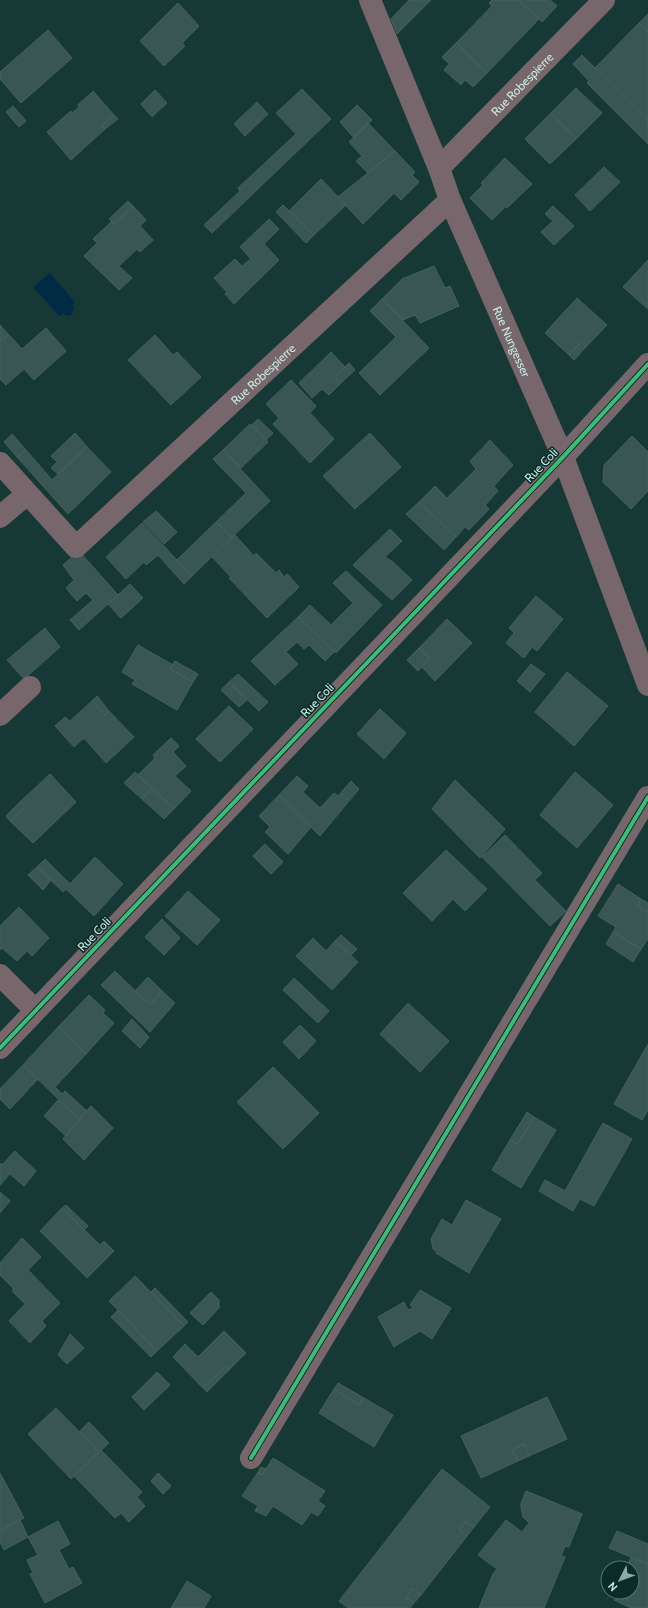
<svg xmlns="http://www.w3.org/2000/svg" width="648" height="1608" font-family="Cabin,sans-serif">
<rect width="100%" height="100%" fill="#163935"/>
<!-- water -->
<path fill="#022a44" d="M50 273 75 302 72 305 74 308 72 314 67 316 63 314 59 316 33 287Z"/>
<!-- building -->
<path fill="#395652" stroke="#43615d" d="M409 0H431L397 34 391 19Z
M492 0H518L539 19 487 73 456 43 492 6 489 3Z
M518 0H550L557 6 542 22Z
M178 3 199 26 182 43 185 46 164 66 140 41Z
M648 14V32L639 23Z
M639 23 648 32V121L595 68Z
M48 30 72 58 21 103 0 79V72Z
M456 43 487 73 473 87 465 80 461 85 444 70 449 64 442 57Z
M582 55 648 121V144L587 83 589 81 573 64Z
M576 88 602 113 576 139 551 113Z
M302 89 331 119 212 233 204 225 240 191 238 188 296 134 276 113Z
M155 90 167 103 152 117 141 104Z
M93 91 114 115 102 125 105 129 71 160 47 132 71 111 72 113 79 107 78 105Z
M257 102 268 114 245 136 234 124Z
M357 105 372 120 354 138 340 122Z
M13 106 26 121 19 127 6 112Z
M551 113 576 139 550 164 525 139Z
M114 115 118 119 105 129 102 125Z
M368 123 395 151 368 173 356 161 362 156 349 142Z
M395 151 415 172 412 175 419 182 401 200 394 193 363 224 338 197Z
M505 158 532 184 507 208 506 206 492 220 470 198 483 185 481 183Z
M604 167 620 182 590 211 575 195Z
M321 179 346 205 314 235 289 211Z
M128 201 133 206 114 224 109 219Z
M283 205 314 235 306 243 276 212Z
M133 206 146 220 140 226 153 240 140 252 137 249 119 266 132 278 119 290 84 256 97 243 93 239 111 222 114 224Z
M553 206 574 226 554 245 541 232 553 221 545 214Z
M269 219 279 229 264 244 279 260 234 304 225 294 227 292 214 278 235 259 242 266 251 259 240 247Z
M648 260V309L623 287Z
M434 266 445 288 450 286 459 306 420 323 415 315 403 320 382 299 402 279Z
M577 298 607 325 586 347 581 342 569 355 545 333Z
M382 299 429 348 380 395 359 373 396 337 370 311Z
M0 325 8 334 2 340 0 337Z
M46 328 66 351 34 380 24 369 6 385 0 379V337L2 340 8 334 22 349Z
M155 335 173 355 177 352 201 377 171 405 128 360Z
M581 342 586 347 574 360 569 355Z
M331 352 345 367 335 377 341 383 329 395 322 389 312 398 299 383Z
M349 363 355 370 341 383 335 377Z
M291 380 316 406 310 413 334 439 310 463 273 424 279 418 266 404Z
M258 419 273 433 266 440 252 425Z
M250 424 268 442 241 468 223 450Z
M75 433 87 447 58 474 51 468 57 462 51 456Z
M370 433 401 467 355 509 323 476Z
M12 434 26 450 17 457 4 442Z
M632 436 648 452V491L631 509 603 482 604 465Z
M490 440 513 465 494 486 498 491 485 505 489 509 469 530 465 527 456 537 419 502 435 486 447 498 476 469 470 461Z
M87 447 111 472 68 514 17 457 26 450 52 480Z
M223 450 270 501 232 537 216 522 246 493 213 459Z
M419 502 456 537 444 550 406 514Z
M156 511 177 532 164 544 143 522Z
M216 522 232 537 192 576 177 560Z
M142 523 192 576 184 584 158 555 146 565 144 562 126 579 106 557Z
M390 529 402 541 385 557 393 562 412 580 392 600 353 565Z
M235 535 254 556 256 553 276 573 279 570 284 577 287 574 299 587 267 618 229 578 231 577 212 557Z
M79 551 118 595 79 630 70 620 93 600 86 593 77 601 66 588 74 580 63 565Z
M346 571 382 605 336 653 298 617 310 605 331 625 353 603 333 583Z
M130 584 143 598 121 618 108 604Z
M536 596 563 619 537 651 532 647 524 658 506 643 514 633 509 628Z
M298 617 334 652 325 661 309 645 304 649 297 642 286 652 298 664 275 685 251 661Z
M447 619 472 643 435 681 422 667 430 658 419 648Z
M45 628 60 647 24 679 7 660Z
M138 645 173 665 170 669 193 682 177 710 132 684 135 680 122 672Z
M419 648 430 658 418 671 407 660Z
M175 661 198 674 193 682 170 669Z
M531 664 545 674 530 692 517 681Z
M567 672 608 706 574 746 535 712Z
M238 674 268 702 259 711 229 682Z
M229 682 247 700 239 707 221 690Z
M97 696 109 711 105 715 92 701Z
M92 701 105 715 109 711 134 737 106 763 84 738 74 747 55 726 65 717 70 721Z
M229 706 253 729 220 762 196 739Z
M380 709 406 733 384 759 357 734Z
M171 738 179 746 173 752 186 766 175 776 191 791 174 809 138 775 155 758 153 755Z
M135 772 152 788 142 799 124 783Z
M575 772 613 805 577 848 540 815Z
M50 774 76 802 33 843 10 821 25 807 20 802Z
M297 776 308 786 303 792 320 808 334 793 338 796 351 781 359 789 320 836 279 795Z
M455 780 505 829 480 858 432 809Z
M152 788 174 809 164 819 142 799Z
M279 795 311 827 288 854 265 832 270 827 259 816Z
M20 802 25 807 10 821 6 816Z
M505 835 542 873 535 880 566 911 550 926 482 857Z
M265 844 283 862 271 874 253 856Z
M446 850 487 889 465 911 453 899 432 921 403 893Z
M95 857 123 884 94 916 66 889 63 892 37 867 45 859 70 884Z
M37 867 51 880 43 890 28 875Z
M618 884 641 899 637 906 648 913V939L641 949 613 932 616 927 598 916Z
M188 891 220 920 197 945 165 916Z
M641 899 648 903V913L637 906Z
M19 907 49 938 32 956 27 951 17 961 2 948 0 950V926Z
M162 919 180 938 164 955 145 937Z
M613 932 641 949 633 962 606 944Z
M341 935 357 949 351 955 335 941Z
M313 938 326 951 335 941 358 962 332 990 296 956Z
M115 971 150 1005 162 991 175 1003 150 1032 101 985Z
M148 977 162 991 150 1005 135 991Z
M294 978 329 1011 318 1023 283 990Z
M89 995 105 1010 103 1013 114 1023 86 1054 58 1027Z
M408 1003 449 1041 420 1072 380 1034Z
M132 1019 149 1037 140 1048 122 1031Z
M300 1025 316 1041 299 1059 283 1042Z
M58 1027 86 1054 55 1087 62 1094 65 1091 87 1111 79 1119 23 1065Z
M648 1044V1110L642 1120 614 1104Z
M23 1065 38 1079 10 1109 0 1099V1089Z
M273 1067 319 1113 283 1149 237 1102Z
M58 1100 79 1119 66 1136 44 1116Z
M91 1106 113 1128 84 1160 63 1139Z
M527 1112 534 1117 518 1144 510 1140Z
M534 1117 556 1130 521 1188 492 1170 510 1140 518 1144Z
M603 1123 632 1139 594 1206 580 1199 573 1211 539 1191 545 1180 565 1191Z
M15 1151 36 1171 24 1186 10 1174 0 1185V1163L2 1165Z
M0 1192 10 1201 0 1213Z
M466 1200 501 1219 469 1273 436 1253 437 1252 433 1249 431 1239 442 1219 452 1225Z
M66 1205 88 1226 84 1230 62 1208Z
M62 1208 100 1245 104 1241 114 1251 87 1278 40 1231Z
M22 1238 41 1257 28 1270 60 1303 42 1321 46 1326 30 1343 9 1321 25 1304 13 1292V1288L0 1275V1263Z
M135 1276 184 1326 157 1351 109 1301Z
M155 1288 188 1322 184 1326 151 1292Z
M420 1290 451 1308 432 1339 420 1331 394 1347 378 1317 404 1302 408 1310 413 1308 410 1305Z
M211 1292 219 1300V1308L203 1325 190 1313Z
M118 1310 157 1351 151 1357 111 1317Z
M224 1331 246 1353 229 1370 225 1367 203 1388 173 1357 185 1344 198 1357Z
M70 1334 84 1348 67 1364 58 1355Z
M225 1367 229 1370 207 1392 203 1388Z
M157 1372 170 1385 144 1410 132 1397Z
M338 1383 364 1398 359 1405 334 1389Z
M334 1389 359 1405 364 1398 393 1415 374 1447 319 1413Z
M547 1397 567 1439 529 1456 524 1444 512 1450 518 1461 481 1478 461 1436Z
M56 1408 99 1452 71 1479 28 1434Z
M89 1422 109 1443 99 1452 79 1432Z
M524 1444 529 1456 518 1461 512 1450Z
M101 1450 142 1492 137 1497 145 1506 129 1522 121 1513 115 1518 74 1476Z
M273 1458 325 1491 318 1501 325 1506 318 1516 311 1512 302 1525 273 1506 266 1516 255 1511 258 1506 242 1496 258 1472 262 1475Z
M261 1467 266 1469 262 1475 258 1472Z
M442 1469 490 1507 474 1527 466 1521 459 1530 467 1536 421 1595 413 1588 406 1598 414 1603 410 1608H348L339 1601Z
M0 1473 24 1518 0 1531Z
M158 1473 171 1486 163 1494 151 1481Z
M526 1491 582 1514 569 1547 565 1546 561 1556 565 1557 544 1608H479L493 1574 497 1569 478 1555 506 1520 522 1532 529 1523 523 1517 521 1508V1503Z
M20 1520 28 1537 4 1550 0 1542V1531Z
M58 1521 70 1544 59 1550 69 1569 73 1567 82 1583 45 1603 30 1574 33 1573 27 1560 38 1555 28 1537Z
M466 1521 474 1527 467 1536 459 1530Z
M617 1531 648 1544V1564L609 1548Z
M631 1557 648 1564V1608H631L614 1600 617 1592H632V1568H627Z
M187 1581 211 1596 204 1608H171Z
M413 1588 421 1595 414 1603 406 1598Z"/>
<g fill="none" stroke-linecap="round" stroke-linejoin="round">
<!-- street -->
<g stroke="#77666b" stroke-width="22">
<path id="s1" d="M370 0 439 168 450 200 563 457 648 685"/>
<path id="s2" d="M439 168 604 0"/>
<path id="s3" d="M0 463 76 547 450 200"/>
<path d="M0 517 27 494"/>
<path d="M0 715 30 687"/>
<path d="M0 975 35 1010"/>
<path d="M0 1048 563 457 648 364"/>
<path d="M251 1458 648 797"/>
</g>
<!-- cycleway casing -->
<g stroke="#0a2b27" stroke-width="6">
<path id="cycleway" d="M0 1048 563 457 648 364
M251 1458 648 797"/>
</g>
<!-- cycleway -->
<use href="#cycleway" stroke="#3abd76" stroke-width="4"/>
</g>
<g text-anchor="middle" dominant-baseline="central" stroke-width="3" stroke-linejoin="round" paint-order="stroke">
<!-- street labels -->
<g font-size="12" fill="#c5e9e3" stroke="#0a2b27">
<text stroke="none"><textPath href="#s2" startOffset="118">Rue Robespierre</textPath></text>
<text stroke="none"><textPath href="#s1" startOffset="370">Rue Nungesser</textPath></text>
<text stroke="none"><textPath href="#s3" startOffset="368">Rue Robespierre</textPath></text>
<text transform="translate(541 465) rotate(-46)">Rue Coli</text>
<text transform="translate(317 700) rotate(-46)">Rue Coli</text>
<text transform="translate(94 934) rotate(-46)">Rue Coli</text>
</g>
</g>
<!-- north arrow -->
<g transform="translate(620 1580) rotate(228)"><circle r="19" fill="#0a2b27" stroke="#557772"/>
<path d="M0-3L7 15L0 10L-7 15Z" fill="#88aba6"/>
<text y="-6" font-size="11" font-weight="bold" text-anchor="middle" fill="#c5e9e3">N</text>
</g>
</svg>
